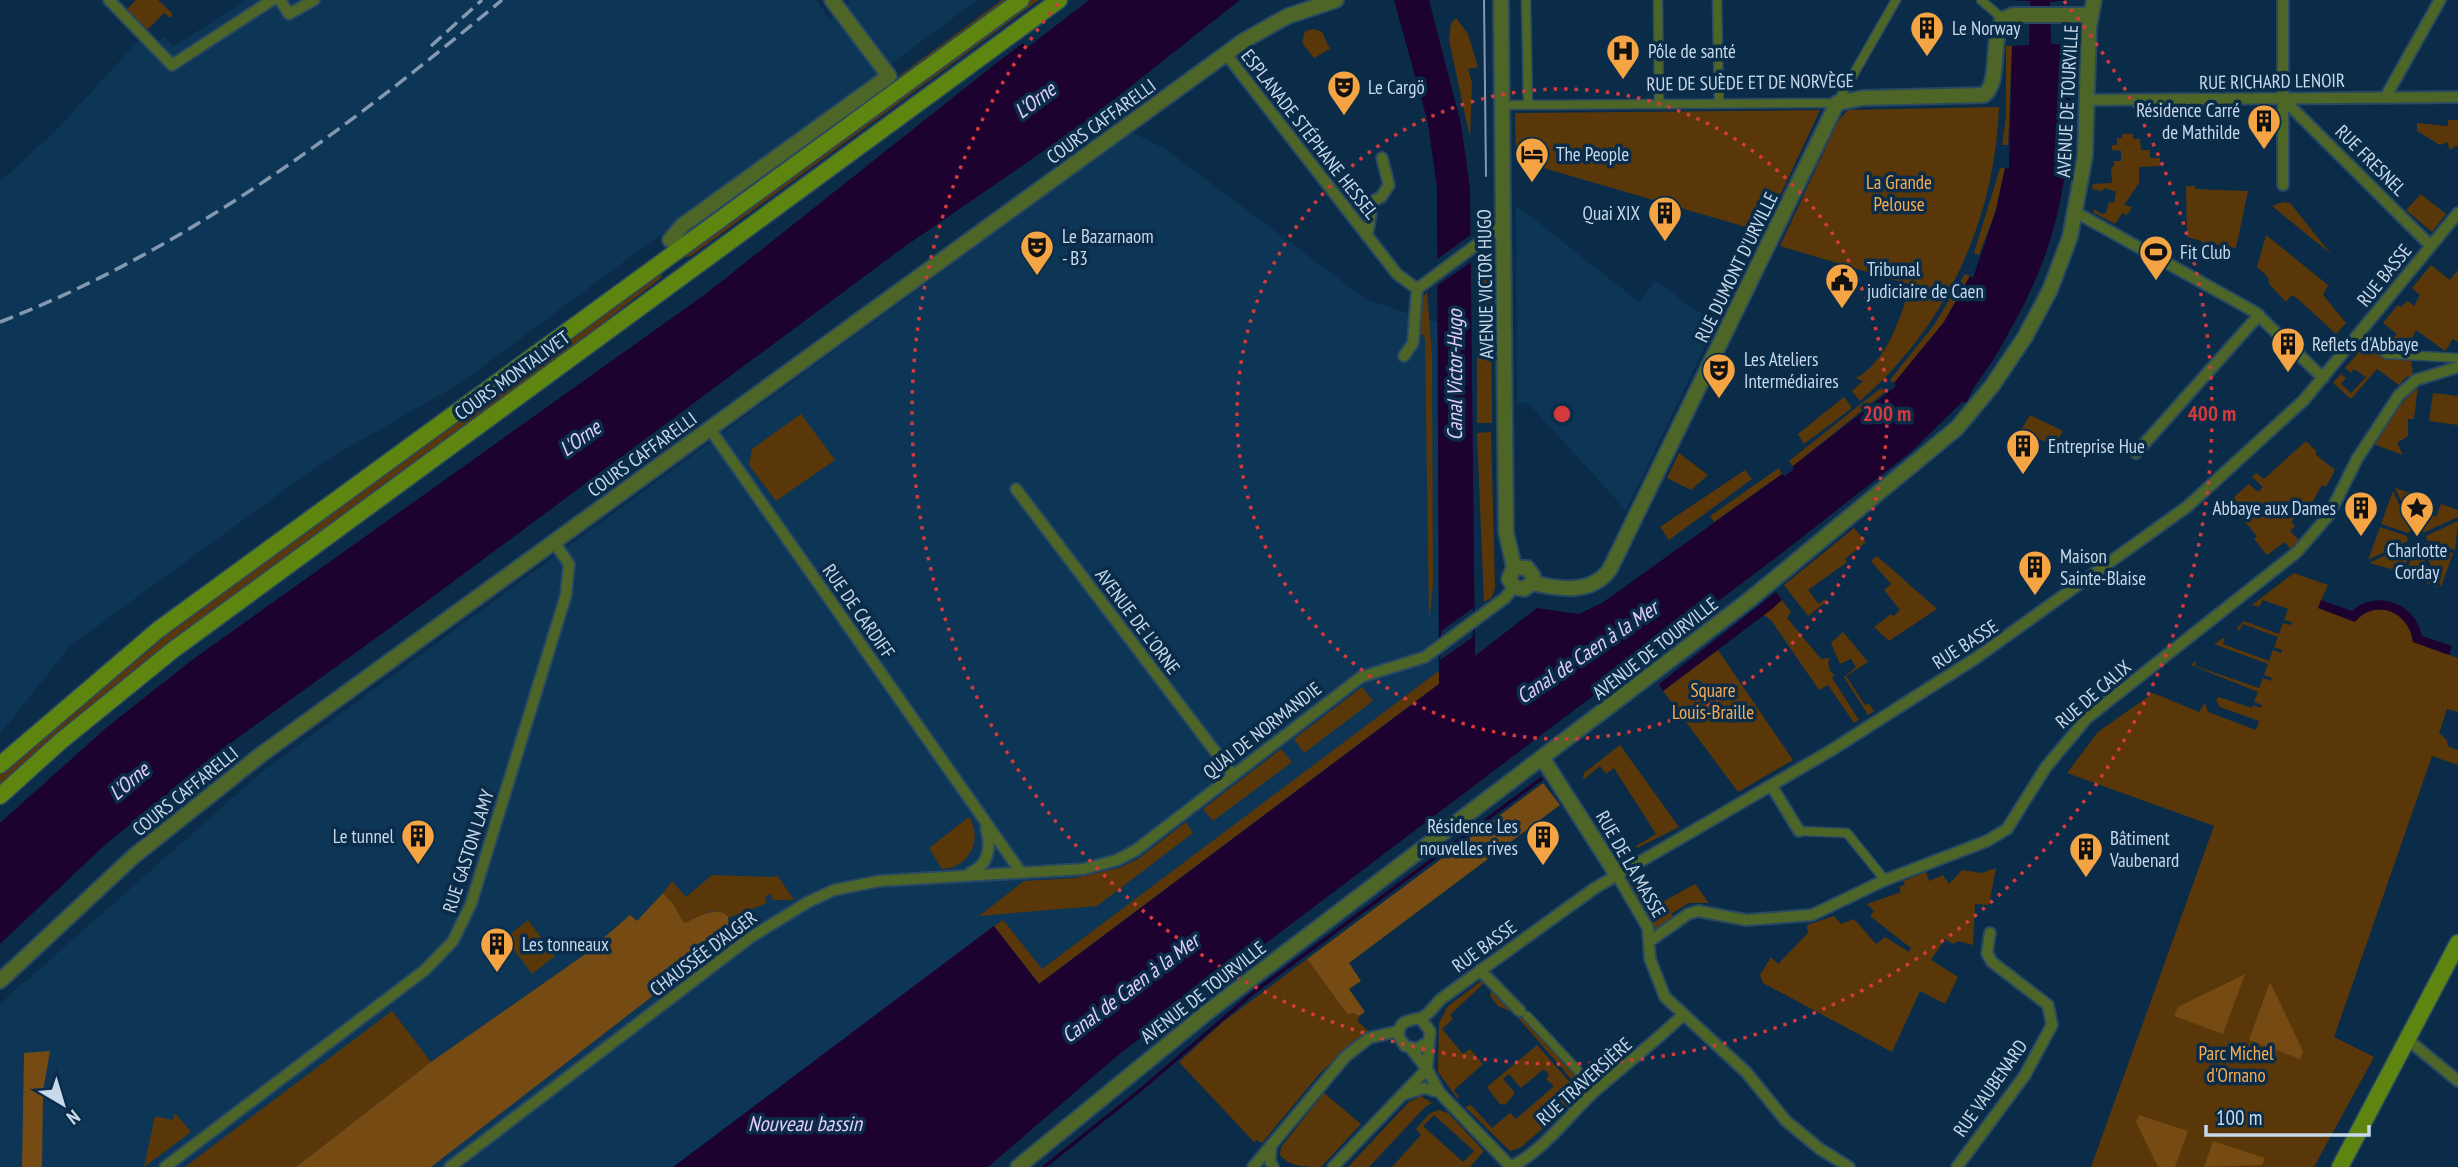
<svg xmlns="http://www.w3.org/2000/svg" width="2458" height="1167" font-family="'PT Sans Narrow',sans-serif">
<rect width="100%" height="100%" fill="#0b2c48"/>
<!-- built -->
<path fill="#0c3556" d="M246 0H816L830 19 850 3 848 0H977L459 384 323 462 71 645 0 734V182L58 128 142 37 152 46 164 37 173 47Z
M1132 132 1165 149 1367 300 1438 323 1439 684 823 1167H0V1004L263 771Z
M1516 205 1639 302 1656 280 1692 308 1717 321 1626 510 1528 403 1517 404Z"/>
<!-- green -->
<path fill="#593709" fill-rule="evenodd" d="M136 0H158L173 14 170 18 164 13 146 31 125 11Z
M1002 0H1011L680 243 676 240Z
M1030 0H1039L691 256 686 257V253Z
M1456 18 1468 34 1478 67 1468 69 1472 83 1470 138 1449 40 1451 23Z
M1313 29 1322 32 1330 49 1314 58 1302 43 1305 31Z
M2006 46H2012L2008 145H2002L2006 117Z
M1999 107C1995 220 1946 327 1860 401L1852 391 1863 381 1856 378C1888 361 1900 317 1911 285L1780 246 1838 121 1848 110Z
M1820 110 1763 232 1516 160 1515 113Z
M2448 120H2458V145L2449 150 2448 142 2440 145 2417 131V123L2448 126Z
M2122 134H2133V139H2140L2141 150H2150V158H2160V166L2139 167V183L2124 205 2132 207 2127 215 2122 213 2115 224 2094 213V209L2101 214 2106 213 2109 202 2114 203 2116 192 2105 188 2102 191 2092 189 2093 184 2112 183 2111 167 2114 166V161H2121V151L2112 150V145H2117V138H2122Z
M2000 168H2005L1996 210 1979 255 1974 253Z
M2186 186H2195V189L2248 191 2236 248 2214 244 2210 258 2200 252 2202 241 2187 237Z
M2421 194 2446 214 2432 232 2406 210Z
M2283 202 2290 203 2331 254 2272 206Z
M2266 235 2328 285 2323 295 2346 323 2336 334 2298 299 2292 295 2286 302 2269 284 2268 277 2257 267Z
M1484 255 1490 257 1492 423H1477V341Z
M2431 265 2450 280 2458 270V342L2453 339 2445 351 2416 330 2410 342 2406 343 2404 352 2386 351 2390 341 2397 334 2383 323 2398 305 2401 307 2408 301 2414 306 2420 295 2412 288Z
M659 273 662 274 661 278 0 788V773L174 629Z
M1965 274 1970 276 1944 322 1894 383 1890 380 1934 325Z
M1427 292 1432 354 1433 584 1429 624 1425 340 1424 335H1420L1422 298Z
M2367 343 2385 357 2411 360 2413 375 2406 377 2399 385 2377 369 2351 399 2333 383 2341 374 2346 378 2341 384 2351 393 2366 377 2354 369 2351 373 2345 368Z
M2418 385 2414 419H2408V436L2397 443 2403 455 2373 444 2389 418Z
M1881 388 1885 392 1793 466 1789 461Z
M2433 393 2458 396V425L2429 421Z
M1844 397 1852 408 1804 444 1798 434Z
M801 414 835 460 776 501 749 465 752 449Z
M2030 415 2063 431 2055 445 2020 432Z
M1491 432 1495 589 1491 598 1484 602 1477 433Z
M2306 441 2317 452 2315 454 2335 470 2326 487 2322 485 2308 510 2299 512 2291 522 2295 526 2290 531 2300 541 2291 550 2285 542 2267 555 2254 539 2257 536 2239 515 2245 509 2233 498 2249 484 2258 492 2263 487 2252 477 2256 473 2264 479Z
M1679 453 1708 475 1691 490 1667 478Z
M1779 468 1782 474 1714 522 1710 516Z
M1745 470 1752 479 1669 540 1660 527Z
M2395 488 2420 496 2416 510 2436 517 2441 504 2458 510V517L2425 532 2414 529Z
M2393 491 2411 530 2408 533 2381 524Z
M2458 521 2455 550 2427 540 2426 536Z
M2380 527 2407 536 2408 541 2368 560Z
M1854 528 1866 542 1845 559 1847 562 1808 590 1819 604 1825 599 1827 601 1808 616 1784 585Z
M2426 543 2453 553 2441 587 2422 546Z
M2409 544 2412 547 2403 572 2369 563Z
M2415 548H2419L2437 588 2406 573Z
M1877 556 1937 609 1889 641 1874 627 1891 614 1894 616 1900 610 1884 590 1891 584 1871 561Z
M2294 573 2328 585 2321 600 2354 621C2377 598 2409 611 2413 642L2458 658V712L2447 709 2439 733 2446 739 2449 747 2458 750V765L2432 756 2334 1037 2374 1057 2314 1167H2091L2214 826 2067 773 2098 732 2153 693 2199 712 2205 703 2208 712 2256 730 2259 721 2220 707 2216 700 2219 697 2252 708 2253 705 2261 708 2262 705 2254 702 2258 692 2191 665 2196 660 2195 666 2259 688 2263 678 2271 681 2272 678 2264 675 2268 664 2214 644 2225 637 2223 644 2269 661 2273 650 2281 653 2282 650 2274 647 2278 637 2243 624 2239 631 2237 628 2244 621 2279 634 2283 623 2291 625 2292 622 2284 620 2288 609 2263 600 2259 607 2252 605Z
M1782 600 1791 612 1787 618 1821 659 1830 658 1828 662 1830 671 1835 676 1832 677 1834 681 1859 720 1854 723 1828 685 1819 690 1771 620 1763 615Z
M1843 632 1868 662 1846 676 1865 705 1869 704 1874 711 1868 715 1844 677 1856 667 1851 659 1840 664 1831 643Z
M1718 650 1793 760 1738 792 1663 691Z
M1440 670 1439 684 1039 984 994 926 1003 920 1042 969Z
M1362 687 1373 701 1304 753 1294 739Z
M1620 745 1679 827 1637 848 1636 846 1656 834 1614 768 1606 774 1600 766 1583 780 1584 773Z
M1281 749 1292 762 1213 821 1203 809Z
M969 817C983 839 970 868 942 869L929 848Z
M1186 822 1193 833 1097 906 979 916 1024 881 1075 878 1119 868 1138 859Z
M1996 868 1989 905 1975 904 1973 945 1958 941 1953 944 1945 939 1931 960 1958 977 1945 1004 1920 991 1892 1052 1763 983 1760 975 1771 957 1778 964 1808 933 1807 925 1834 916 1841 924 1854 919 1876 944 1885 937 1909 952 1911 948 1870 916 1874 911 1867 904 1901 892 1899 887 1905 885 1903 881 1926 872 1929 881 1943 875 1949 884 1962 870 1982 873Z
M712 875 773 877 777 875 794 900H773L771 894 765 897 767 903 728 918V915L712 911 684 923 674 905 663 893 672 881 686 897Z
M1628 879 1648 910 1695 884 1709 903H1689L1671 914 1673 916 1656 932 1625 881Z
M528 920 555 956 532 974 505 938Z
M1307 959 1348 1015 1353 1013 1359 1016 1358 1022 1369 1031 1321 1072 1262 1143 1257 1140 1254 1142 1179 1062 1223 1022Z
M1484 979 1486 981 1450 1015 1453 1019 1442 1029 1463 1054 1470 1049 1483 1064 1454 1090 1459 1097 1457 1098 1438 1072 1439 1023 1448 1006Z
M1492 988 1534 1026 1590 1087 1583 1093 1514 1013 1498 1006 1490 996Z
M392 1011 431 1062 296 1167H185Z
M1537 1045 1581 1095 1520 1148 1510 1151 1465 1107 1471 1105 1492 1128 1510 1113 1516 1119 1554 1086 1546 1079 1549 1075 1544 1069 1521 1088 1509 1074 1503 1079 1515 1093 1505 1105 1500 1104 1487 1087Z
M1324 1093 1361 1124 1321 1167C1305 1167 1289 1167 1280 1155L1281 1147Z
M1421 1096 1432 1103 1425 1107 1369 1167H1348L1409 1102Z
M1439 1110 1448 1113 1484 1151 1470 1167H1392L1421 1135 1416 1129 1430 1113ZM1434 1115 1474 1151 1463 1162 1423 1126Z
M175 1113 191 1132 144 1167 155 1116 173 1120Z"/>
<!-- forest -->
<path fill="#754a13" d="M1543 783 1560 805 1349 963 1361 981 1349 989 1365 1012 1359 1016 1353 1013 1348 1015 1307 959Z
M663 893 674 905 684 923C697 918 715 905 728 916L729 932 680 975 431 1167H296L431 1062 584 955 630 915 637 921Z
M2245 974 2223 1034 2174 1016 2178 1007Z
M2270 982 2303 1051 2300 1059 2249 1040Z
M50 1051 43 1091 42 1167H22L24 1053Z
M2139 1115 2188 1131 2175 1167H2158L2136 1122Z
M2213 1141 2265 1158 2262 1165 2204 1167Z"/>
<!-- water -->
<path fill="#1d012f" d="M1089 0H1240L1083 124 904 247 423 604 236 739 107 843 0 944V823L106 728 192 660 707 293 999 61 1023 43 1027 48Z
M1394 0H1429L1461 124 1470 188 1475 656 1537 608 1579 614 1602 603 1782 474 1785 476 1794 469 1793 466 1896 386 1894 383 1944 322 1970 276 1973 278 1996 210 2005 168 2009 169 2012 46 2029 45 2030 1 2008 0H2067L2050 2 2051 44 2070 45C2072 125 2069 201 2037 276 2026 303 2010 331 1995 357 1986 372 1972 386 1967 402H1962L1912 451 1782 553 1118 1055 988 1167H673L994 926 1039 984 1439 684 1437 188 1428 123Z
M1776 592 1782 600 1772 609 1663 691 1659 684Z
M2321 600 2352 611C2377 589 2415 603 2422 636L2452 646 2449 655 2413 642C2410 612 2375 597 2355 622L2318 608Z"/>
<!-- pier -->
<path fill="#0b2c48" d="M1475 232V259L1434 288 1433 262Z
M1473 608V637L1440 660 1441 631Z"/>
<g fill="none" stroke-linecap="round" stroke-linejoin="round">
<!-- stream -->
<path stroke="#1d012f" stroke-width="3.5" d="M1044 1167 1143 1088 1254 992 1541 779"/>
<!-- pedestrian casing -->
<g stroke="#294862" stroke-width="11">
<path id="pedestrian" d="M1526 0 1528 105
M1658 0 1659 104
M1717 0 1719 103
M1981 0 2003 19
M1512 105 1837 103 1896 0
M2366 339 2386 354 2458 358
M1799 831 1847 833 1885 880
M1527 1016 1596 1090"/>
</g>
<!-- minor casing -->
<g stroke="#294862" stroke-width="14">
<path id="minor" d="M109 0 172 65 272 0
M280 0 289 14 314 0
M1226 54 1397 274 1417 289
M2385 98 2440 0
M2087 100 2458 97
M2284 100 2431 246
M2283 185V0
M2077 213 2255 312 2323 378
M1367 236 1373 201 1381 197 1389 185 1382 158
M1404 356 1413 343 1417 289 1503 225
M710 429 1020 871
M2136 453 2259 315
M1016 489 1233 775
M1771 785 1799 831
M970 873C990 864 991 846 986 828
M1617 875 1648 928 1650 959 1665 997 1746 1072 1786 1121 1820 1149 1849 1167
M1650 941 1688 914 1698 911 1746 920 1812 915 1885 880 1987 841 2007 829 2046 767 2087 718 2297 552 2329 515 2357 459 2399 395 2416 380 2458 367
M1480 970 1520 1011
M1420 1018 1430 1031 1427 1069
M2407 1039 2458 1081
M1428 1042 1417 1049 1405 1046 1399 1037C1398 1020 1408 1021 1420 1018 1427 1017 1436 1004 1441 999L1595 888 1830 751 1976 658 2188 506 2304 400 2458 213
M1411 1049 1427 1069 1439 1092 1509 1165
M1405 1094 1424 1088 1439 1092
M1271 1145 1270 1161 1273 1167
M165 1167 425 970 453 941 471 904 566 595 569 564 554 542
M450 1167 751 937 808 902 834 890 879 881 1084 869 1117 860 1136 850 1361 677 1425 657 1505 598 1514 587
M1253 1167 1345 1057 1369 1038 1398 1031
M1333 1167 1427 1069
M1508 1167C1538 1158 1571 1112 1596 1090 1625 1065 1654 1042 1682 1016
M1957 1167 2025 1075 2052 1025 2048 1005 1992 962 1987 953 1990 933"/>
</g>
<!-- tertiary casing -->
<g stroke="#294862" stroke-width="18">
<path id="tertiary" d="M1501 0 1506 532 1514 567
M670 240 683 225 889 76 832 0
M1514 567 1509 579 1514 587 1524 589 1532 583
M1514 567 1527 568 1533 576 1532 583
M1532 583C1558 589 1592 595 1610 569L1837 103 1863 98 1984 95C2001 82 1990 41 2003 19L2013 15H2090
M1543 759 1617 875
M0 981 134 856 262 754 1245 40 1288 16 1336 0
M1018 1167 1210 1010 1749 600 1957 428 1992 386 2025 337 2050 290 2070 237 2085 156 2089 27 2094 0"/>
</g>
<!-- secondary casing -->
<g stroke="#294862" stroke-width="19">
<path id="secondary" d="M0 765 158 630 1021 0
M0 796 61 741 173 650 1059 0
M2340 1167 2458 943"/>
</g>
<!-- pedestrian -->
<use href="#pedestrian" stroke="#4d6527" stroke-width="8"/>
<!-- minor -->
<use href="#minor" stroke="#4d6527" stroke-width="10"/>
<!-- tertiary -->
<use href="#tertiary" stroke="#4d6527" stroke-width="14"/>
<!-- secondary -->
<use href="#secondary" stroke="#5f8511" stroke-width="16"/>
<!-- tram -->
<path stroke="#8299af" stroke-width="2" d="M1484 0 1486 176"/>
<!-- rail -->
<path stroke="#8299af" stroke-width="3.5" stroke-dasharray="14 7" stroke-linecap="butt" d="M431 46 482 0
M0 322C188 249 348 128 502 0"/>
</g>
<!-- distance rings -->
<g fill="none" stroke="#d43a3c" stroke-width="3.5" stroke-dasharray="3.5 7">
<circle cx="1562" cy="414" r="325"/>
<path d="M2064 1A650 650 0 1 1 1060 1"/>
</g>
<!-- icons -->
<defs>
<g id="building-pin" transform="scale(1.75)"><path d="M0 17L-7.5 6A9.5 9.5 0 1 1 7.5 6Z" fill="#f4a443" stroke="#0b2c48"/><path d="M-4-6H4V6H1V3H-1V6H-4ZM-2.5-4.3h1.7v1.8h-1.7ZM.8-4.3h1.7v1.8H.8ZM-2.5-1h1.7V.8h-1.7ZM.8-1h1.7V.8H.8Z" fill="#111"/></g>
<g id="hospital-pin" transform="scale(1.75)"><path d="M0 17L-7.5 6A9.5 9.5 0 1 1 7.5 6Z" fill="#f4a443" stroke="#0b2c48"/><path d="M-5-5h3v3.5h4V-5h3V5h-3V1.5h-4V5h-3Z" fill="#111"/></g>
<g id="theatre-pin" transform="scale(1.75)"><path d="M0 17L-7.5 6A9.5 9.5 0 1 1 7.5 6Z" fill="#f4a443" stroke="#0b2c48"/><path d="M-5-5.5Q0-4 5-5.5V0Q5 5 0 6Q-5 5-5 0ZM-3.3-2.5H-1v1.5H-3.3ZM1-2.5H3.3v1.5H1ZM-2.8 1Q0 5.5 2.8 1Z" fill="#111"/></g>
<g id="hotel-pin" transform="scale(1.75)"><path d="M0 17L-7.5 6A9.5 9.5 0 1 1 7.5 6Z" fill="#f4a443" stroke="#0b2c48"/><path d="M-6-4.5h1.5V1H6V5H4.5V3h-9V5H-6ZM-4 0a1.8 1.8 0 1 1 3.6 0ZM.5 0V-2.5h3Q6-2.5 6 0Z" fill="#111"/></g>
<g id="stadium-pin" transform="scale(1.75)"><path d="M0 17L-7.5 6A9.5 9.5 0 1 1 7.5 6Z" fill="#f4a443" stroke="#0b2c48"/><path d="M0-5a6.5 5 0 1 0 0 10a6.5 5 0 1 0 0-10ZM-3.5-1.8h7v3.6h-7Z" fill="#111"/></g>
<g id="civic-pin" transform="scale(1.75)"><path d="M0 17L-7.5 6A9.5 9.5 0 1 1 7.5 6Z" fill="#f4a443" stroke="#0b2c48"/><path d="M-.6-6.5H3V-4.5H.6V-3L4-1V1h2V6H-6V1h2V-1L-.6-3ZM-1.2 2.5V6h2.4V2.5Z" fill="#111"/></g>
<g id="sight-pin" transform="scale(1.75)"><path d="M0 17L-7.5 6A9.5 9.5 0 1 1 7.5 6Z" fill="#f4a443" stroke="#0b2c48"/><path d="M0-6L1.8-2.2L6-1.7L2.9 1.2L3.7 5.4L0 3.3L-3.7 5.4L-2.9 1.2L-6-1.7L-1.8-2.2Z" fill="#111"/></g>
</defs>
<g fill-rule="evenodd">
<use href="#building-pin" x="1927" y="28"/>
<use href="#hospital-pin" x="1623" y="51"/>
<use href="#theatre-pin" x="1344" y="87"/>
<use href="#building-pin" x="2264" y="121"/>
<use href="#hotel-pin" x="1532" y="154"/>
<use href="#building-pin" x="1665" y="213"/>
<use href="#theatre-pin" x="1037" y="247"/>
<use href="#stadium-pin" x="2156" y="252"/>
<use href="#civic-pin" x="1842" y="280"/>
<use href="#building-pin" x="2288" y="344"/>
<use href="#theatre-pin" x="1719" y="370"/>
<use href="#building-pin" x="2023" y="446"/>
<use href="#building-pin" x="2361" y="508"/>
<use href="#sight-pin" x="2417" y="508"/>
<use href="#building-pin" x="2035" y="567"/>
<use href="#building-pin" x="418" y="836"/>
<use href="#building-pin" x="1543" y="837"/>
<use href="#building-pin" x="2086" y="849"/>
<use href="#building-pin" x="497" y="944"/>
</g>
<g text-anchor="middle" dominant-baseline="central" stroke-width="7" stroke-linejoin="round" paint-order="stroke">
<!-- poi labels -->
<g font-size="19" fill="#c7d9eb" stroke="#0b2c48" text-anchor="start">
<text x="1952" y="28">Le Norway</text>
<text x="1648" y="51">Pôle de santé</text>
<text x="1368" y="87">Le Cargö</text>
<text x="2240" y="110" text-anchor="end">Résidence Carré<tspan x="2240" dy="22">de Mathilde</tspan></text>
<text x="1556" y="154">The People</text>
<text x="1640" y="213" text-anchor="end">Quai XIX</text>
<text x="1062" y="236">Le Bazarnaom<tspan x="1062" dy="22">- B3</tspan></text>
<text x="2180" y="252">Fit Club</text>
<text x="1867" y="269">Tribunal<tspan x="1867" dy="22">judiciaire de Caen</tspan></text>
<text x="2312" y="344">Reflets d'Abbaye</text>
<text x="1744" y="359">Les Ateliers<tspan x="1744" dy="22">Intermédiaires</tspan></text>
<text x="2048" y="446">Entreprise Hue</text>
<text x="2336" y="508" text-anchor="end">Abbaye aux Dames</text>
<text x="2417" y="550" text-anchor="middle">Charlotte<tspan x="2417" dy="22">Corday</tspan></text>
<text x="2060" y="556">Maison<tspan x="2060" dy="22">Sainte-Blaise</tspan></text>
<text x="1518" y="826" text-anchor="end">Résidence Les<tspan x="1518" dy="22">nouvelles rives</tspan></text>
<text x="394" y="836" text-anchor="end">Le tunnel</text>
<text x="2110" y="838">Bâtiment<tspan x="2110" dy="22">Vaubenard</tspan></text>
<text x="522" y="944">Les tonneaux</text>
</g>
<!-- street labels -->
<g font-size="19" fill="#c7d9eb" stroke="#0b2c48">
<text transform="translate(2272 81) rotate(-1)">RUE RICHARD LENOIR</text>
<text transform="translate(1750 82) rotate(-1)">RUE DE SUÈDE ET DE NORVÈGE</text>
<text transform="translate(2067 101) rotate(-87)">AVENUE DE TOURVILLE</text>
<text transform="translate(1101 121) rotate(-36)">COURS CAFFARELLI</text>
<text transform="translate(1310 134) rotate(52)">ESPLANADE STÉPHANE HESSEL</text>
<text transform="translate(2371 160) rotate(45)">RUE FRESNEL</text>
<text transform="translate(1736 267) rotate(-64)">RUE DUMONT D'URVILLE</text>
<text transform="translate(2384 275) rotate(-51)">RUE BASSE</text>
<text transform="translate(1485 284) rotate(-91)">AVENUE VICTOR HUGO</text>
<text transform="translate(512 375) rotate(-36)">COURS MONTALIVET</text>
<text transform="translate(642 454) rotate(-36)">COURS CAFFARELLI</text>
<text transform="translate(859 611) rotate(55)">RUE DE CARDIFF</text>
<text transform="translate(1138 621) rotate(53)">AVENUE DE L'ORNE</text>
<text transform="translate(1965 644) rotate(-33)">RUE BASSE</text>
<text transform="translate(1655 648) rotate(-38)">AVENUE DE TOURVILLE</text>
<text transform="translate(2093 694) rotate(-41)">RUE DE CALIX</text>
<text transform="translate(1262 730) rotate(-38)">QUAI DE NORMANDIE</text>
<text transform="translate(185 791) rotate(-39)">COURS CAFFARELLI</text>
<text transform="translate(468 851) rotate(-72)">RUE GASTON LAMY</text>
<text transform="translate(1631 864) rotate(60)">RUE DE LA MASSE</text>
<text transform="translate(1484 946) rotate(-36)">RUE BASSE</text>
<text transform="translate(703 953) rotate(-37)">CHAUSSÉE D'ALGER</text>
<text transform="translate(1203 992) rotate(-38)">AVENUE DE TOURVILLE</text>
<text transform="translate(1584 1081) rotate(-42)">RUE TRAVERSIÈRE</text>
<text transform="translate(1990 1088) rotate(-55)">RUE VAUBENARD</text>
</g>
<!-- park labels -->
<g font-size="19" fill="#fcac4e" stroke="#0b2c48">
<text x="1899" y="182">La Grande<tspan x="1899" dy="22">Pelouse</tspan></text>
<text x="1713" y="690">Square<tspan x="1713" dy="22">Louis-Braille</tspan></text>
<text x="2236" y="1053">Parc Michel<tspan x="2236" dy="22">d'Ornano</tspan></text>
</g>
<!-- water labels -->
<g font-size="21" font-style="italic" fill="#e3cbfc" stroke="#0b2c48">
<text transform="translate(1035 100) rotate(-37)">L'Orne</text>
<text transform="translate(1454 375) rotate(-90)">Canal Victor-Hugo</text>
<text transform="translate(580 438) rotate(-36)">L'Orne</text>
<text transform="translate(1587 652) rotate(-34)">Canal de Caen à la Mer</text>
<text transform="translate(129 781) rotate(-40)">L'Orne</text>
<text transform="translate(1130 988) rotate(-37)">Canal de Caen à la Mer</text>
<text x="805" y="1123">Nouveau bassin</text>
</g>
</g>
<circle cx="1562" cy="414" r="10" fill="#d43a3c" stroke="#0b2c48" stroke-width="3.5"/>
<g font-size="21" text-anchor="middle" font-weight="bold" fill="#d43a3c" stroke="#0b2c48" stroke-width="7" stroke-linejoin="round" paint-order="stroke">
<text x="1887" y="421">200 m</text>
<text x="2212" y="421">400 m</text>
</g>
<!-- north arrow -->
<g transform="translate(63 1104) rotate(142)" stroke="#0b2c48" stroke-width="5" paint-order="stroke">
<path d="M0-5L12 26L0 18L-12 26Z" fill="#c7d9eb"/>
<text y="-10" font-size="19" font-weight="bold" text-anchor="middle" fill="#c7d9eb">N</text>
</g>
<!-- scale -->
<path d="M2206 1125v10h163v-10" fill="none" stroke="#c7d9eb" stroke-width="3.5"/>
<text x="2216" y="1125" font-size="21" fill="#c7d9eb" stroke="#0b2c48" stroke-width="5" paint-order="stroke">100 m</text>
</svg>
